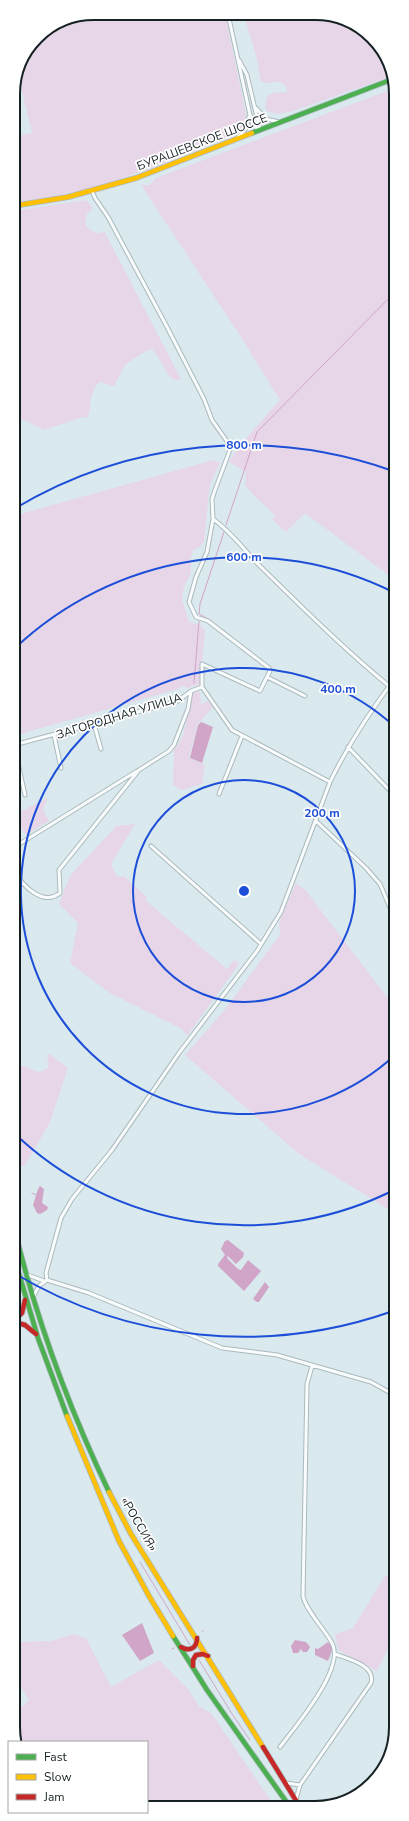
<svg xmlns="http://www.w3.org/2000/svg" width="409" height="1821" font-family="'Nunito Sans',sans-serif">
<rect width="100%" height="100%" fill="#d9e9ee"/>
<!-- green -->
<path fill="#e7d6e8" d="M94 13 225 14 246 114 245 122 238 133C166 163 92 195 13 202V137L32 133 17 70C22 50 44 26 63 19 73 15 84 15 94 13Z
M244 15 336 16 376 41 392 76 290 112 277 114 266 111C264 95 270 90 286 93L287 88C277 75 273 87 261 82L257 59Z
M395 88V580L305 513 286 532 272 519 275 515 253 495 245 485 246 472 229 462 239 446 280 400 239 334 141 185H150L156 178Z
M86 200 93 208 87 214 85 224C91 231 95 236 104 231L181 379 174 380C164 372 161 359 152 349L144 352 125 365 114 386 100 382C89 391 92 404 88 417L80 418 44 430 24 420 13 422V211Z
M214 460 220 463 210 484 204 541 200 547 193 550 191 558V573L184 586 182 599 189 622 200 625 205 631 200 684 187 688 184 686 175 690 13 736V516Z
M193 692H200L201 704 208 701 213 707 197 725 189 758 205 765 202 784 182 790 173 785 174 750 183 736Z
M48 798 43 809 49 821 26 835 18 823 20 812Z
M135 824 111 864 117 877 124 876 146 896V901L227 969 234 960 239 964 187 1036 182 1029 110 993 70 963 78 923 59 904 70 876 116 826Z
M296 883 306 891 396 1009V1214L299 1154 185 1055 223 1012 280 935 279 923Z
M49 1054 68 1068 50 1122 25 1165 16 1168 13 1159V1067C16 1066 20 1065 23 1066 34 1069 38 1077 49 1066L47 1056Z
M385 1576H396V1633L377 1671 338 1650 335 1634 353 1628Z
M74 1634 86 1638 111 1687 159 1660 188 1689 199 1706 212 1714 273 1804 274 1807H147V1742H16L14 1738V1714L29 1700 14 1675V1635L21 1642 51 1641Z"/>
<!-- water -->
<path fill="#d1a5c8" d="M201 722 213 727 202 763 190 758 198 725Z
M40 1186 44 1189 42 1203 48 1207 47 1210 40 1214 37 1213 33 1205 38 1189Z
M228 1240 244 1253 243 1257 236 1264 228 1256 227 1258 238 1269 241 1270 248 1260 261 1271 244 1291 218 1266V1264L225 1255 221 1249 225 1241Z
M265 1282 269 1287 259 1302H257L253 1299Z
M142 1623 154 1653 140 1661 122 1635Z
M295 1640 306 1642 310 1647 307 1652H303L301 1649 298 1653H293L291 1646Z
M328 1642 333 1648 328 1661 315 1655V1648L318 1649Z"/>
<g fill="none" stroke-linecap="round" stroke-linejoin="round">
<!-- stream -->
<path stroke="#d1a5c8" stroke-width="1" d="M226 525 257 432 395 292
M224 532 200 604 199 614 210 620 233 638
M194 683 199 621
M32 1193 36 1195
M140 1562 190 1645
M202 1631H203
M172 1649 174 1648
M199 1660 232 1714 250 1740
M393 1668H396"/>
<!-- street casing -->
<g stroke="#acb9bd" stroke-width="5">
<path id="street" d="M228 14 250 115 253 125 259 130
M239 60 247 75 260 130
M256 108 266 119 279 122
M238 137 245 130 249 117
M92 191 95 198 108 217 166 325 204 399 212 420 231 447 215 490 212 499 213 519C233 533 246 553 264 570 305 610 345 650 389 686
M267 677 305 696
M202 687V664L260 691 270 671 269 668 208 621 196 617 189 602 196 577 207 552 213 519
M94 724 101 749
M54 735 61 768
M348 747 396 797
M219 794 242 736
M25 795 14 745 178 701 191 691 202 687 232 730 330 782
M316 821 366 868 380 884 396 922
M151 846 261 944
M13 848 137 771
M13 871C23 885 42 907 60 893L59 870 139 770 169 751 174 745 188 709 191 691
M28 1275 44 1281
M47 1280 46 1273 61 1218 72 1199 112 1150 179 1053 257 951 281 912 330 782C348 745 371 710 396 677
M34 1295 39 1286 47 1280 89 1293 222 1348 277 1355 371 1382 396 1396
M280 1747C295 1727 346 1668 332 1643 325 1630 305 1609 303 1596L307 1384 312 1366
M286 1783 300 1785
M296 1799 300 1785 371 1683C376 1665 348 1659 335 1654"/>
</g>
<!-- fast casing -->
<g stroke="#acb9bd" stroke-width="6">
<path id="fast" d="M252 133 393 79
M14 1227C36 1319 68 1406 109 1492
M14 1257 38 1338 67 1416
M173 1636 207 1690 290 1807"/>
</g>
<!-- slow casing -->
<g stroke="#acb9bd" stroke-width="6">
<path id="slow" d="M13 206 68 197 136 178 252 133
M67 1416 119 1541 149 1596 173 1636
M109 1492 131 1534 263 1747"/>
</g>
<!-- jam casing -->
<g stroke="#acb9bd" stroke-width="6">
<path id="jam" d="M14 1321 22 1313 25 1300
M14 1322 25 1325 36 1334
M181 1647C190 1652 197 1648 197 1638
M193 1666V1660L196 1655 203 1654 208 1656
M263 1747 300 1807"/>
</g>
<!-- street -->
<use href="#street" stroke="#f9fcfc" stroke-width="3"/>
<!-- fast -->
<use href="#fast" stroke="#4caf50" stroke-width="4.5"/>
<!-- slow -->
<use href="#slow" stroke="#ffc107" stroke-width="4.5"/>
<!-- jam -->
<use href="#jam" stroke="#c62828" stroke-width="4.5"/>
</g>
<!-- distance rings -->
<g fill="none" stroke="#1d4ed8" stroke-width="2">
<circle cx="244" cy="891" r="111"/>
<path d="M395 1055A223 223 0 1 1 395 727"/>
<path d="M396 1189A334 334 0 0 1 14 1133M14 649A334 334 0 0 1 393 592"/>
<path d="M393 1311A446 446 0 0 1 14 1273M14 509A446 446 0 0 1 393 471"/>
</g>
<g text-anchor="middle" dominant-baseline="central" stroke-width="3.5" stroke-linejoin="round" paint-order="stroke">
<!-- street labels -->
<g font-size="12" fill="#162124" stroke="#fff">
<text transform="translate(202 142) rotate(-21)">БУРАШЕВСКОЕ ШОССЕ</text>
<text transform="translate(119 716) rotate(-17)">ЗАГОРОДНАЯ УЛИЦА</text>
<text transform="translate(139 1524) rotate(60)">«РОССИЯ»</text>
</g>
</g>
<!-- crop -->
<path d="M0 0H409V1821H0ZM94 20H315A74 74 0 0 1 389 94V1727A74 74 0 0 1 315 1801H94A74 74 0 0 1 20 1727V94A74 74 0 0 1 94 20Z" fill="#fff" fill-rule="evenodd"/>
<path fill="none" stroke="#162124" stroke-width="2" d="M94 20H315A74 74 0 0 1 389 94V1727A74 74 0 0 1 315 1801H94A74 74 0 0 1 20 1727V94A74 74 0 0 1 94 20Z"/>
<circle cx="244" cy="891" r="6" fill="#1d4ed8" stroke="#fff" stroke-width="2"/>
<g font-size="12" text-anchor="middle" font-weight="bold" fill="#1d4ed8" stroke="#fff" stroke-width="3.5" stroke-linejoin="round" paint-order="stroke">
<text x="244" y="449">800 m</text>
<text x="244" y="561">600 m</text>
<text x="338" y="693">400 m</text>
<text x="322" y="817">200 m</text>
</g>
<!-- legend -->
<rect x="8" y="1741" width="140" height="72" fill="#ffffff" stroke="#a2a6a7"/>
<rect x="16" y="1754" width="20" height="6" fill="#4caf50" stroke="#a2a6a7"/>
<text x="44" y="1761" font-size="12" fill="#162124">Fast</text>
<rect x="16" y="1774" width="20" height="6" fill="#ffc107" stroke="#a2a6a7"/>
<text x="44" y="1781" font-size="12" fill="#162124">Slow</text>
<rect x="16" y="1794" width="20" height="6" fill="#c62828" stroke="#a2a6a7"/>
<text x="44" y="1801" font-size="12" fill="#162124">Jam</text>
</svg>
